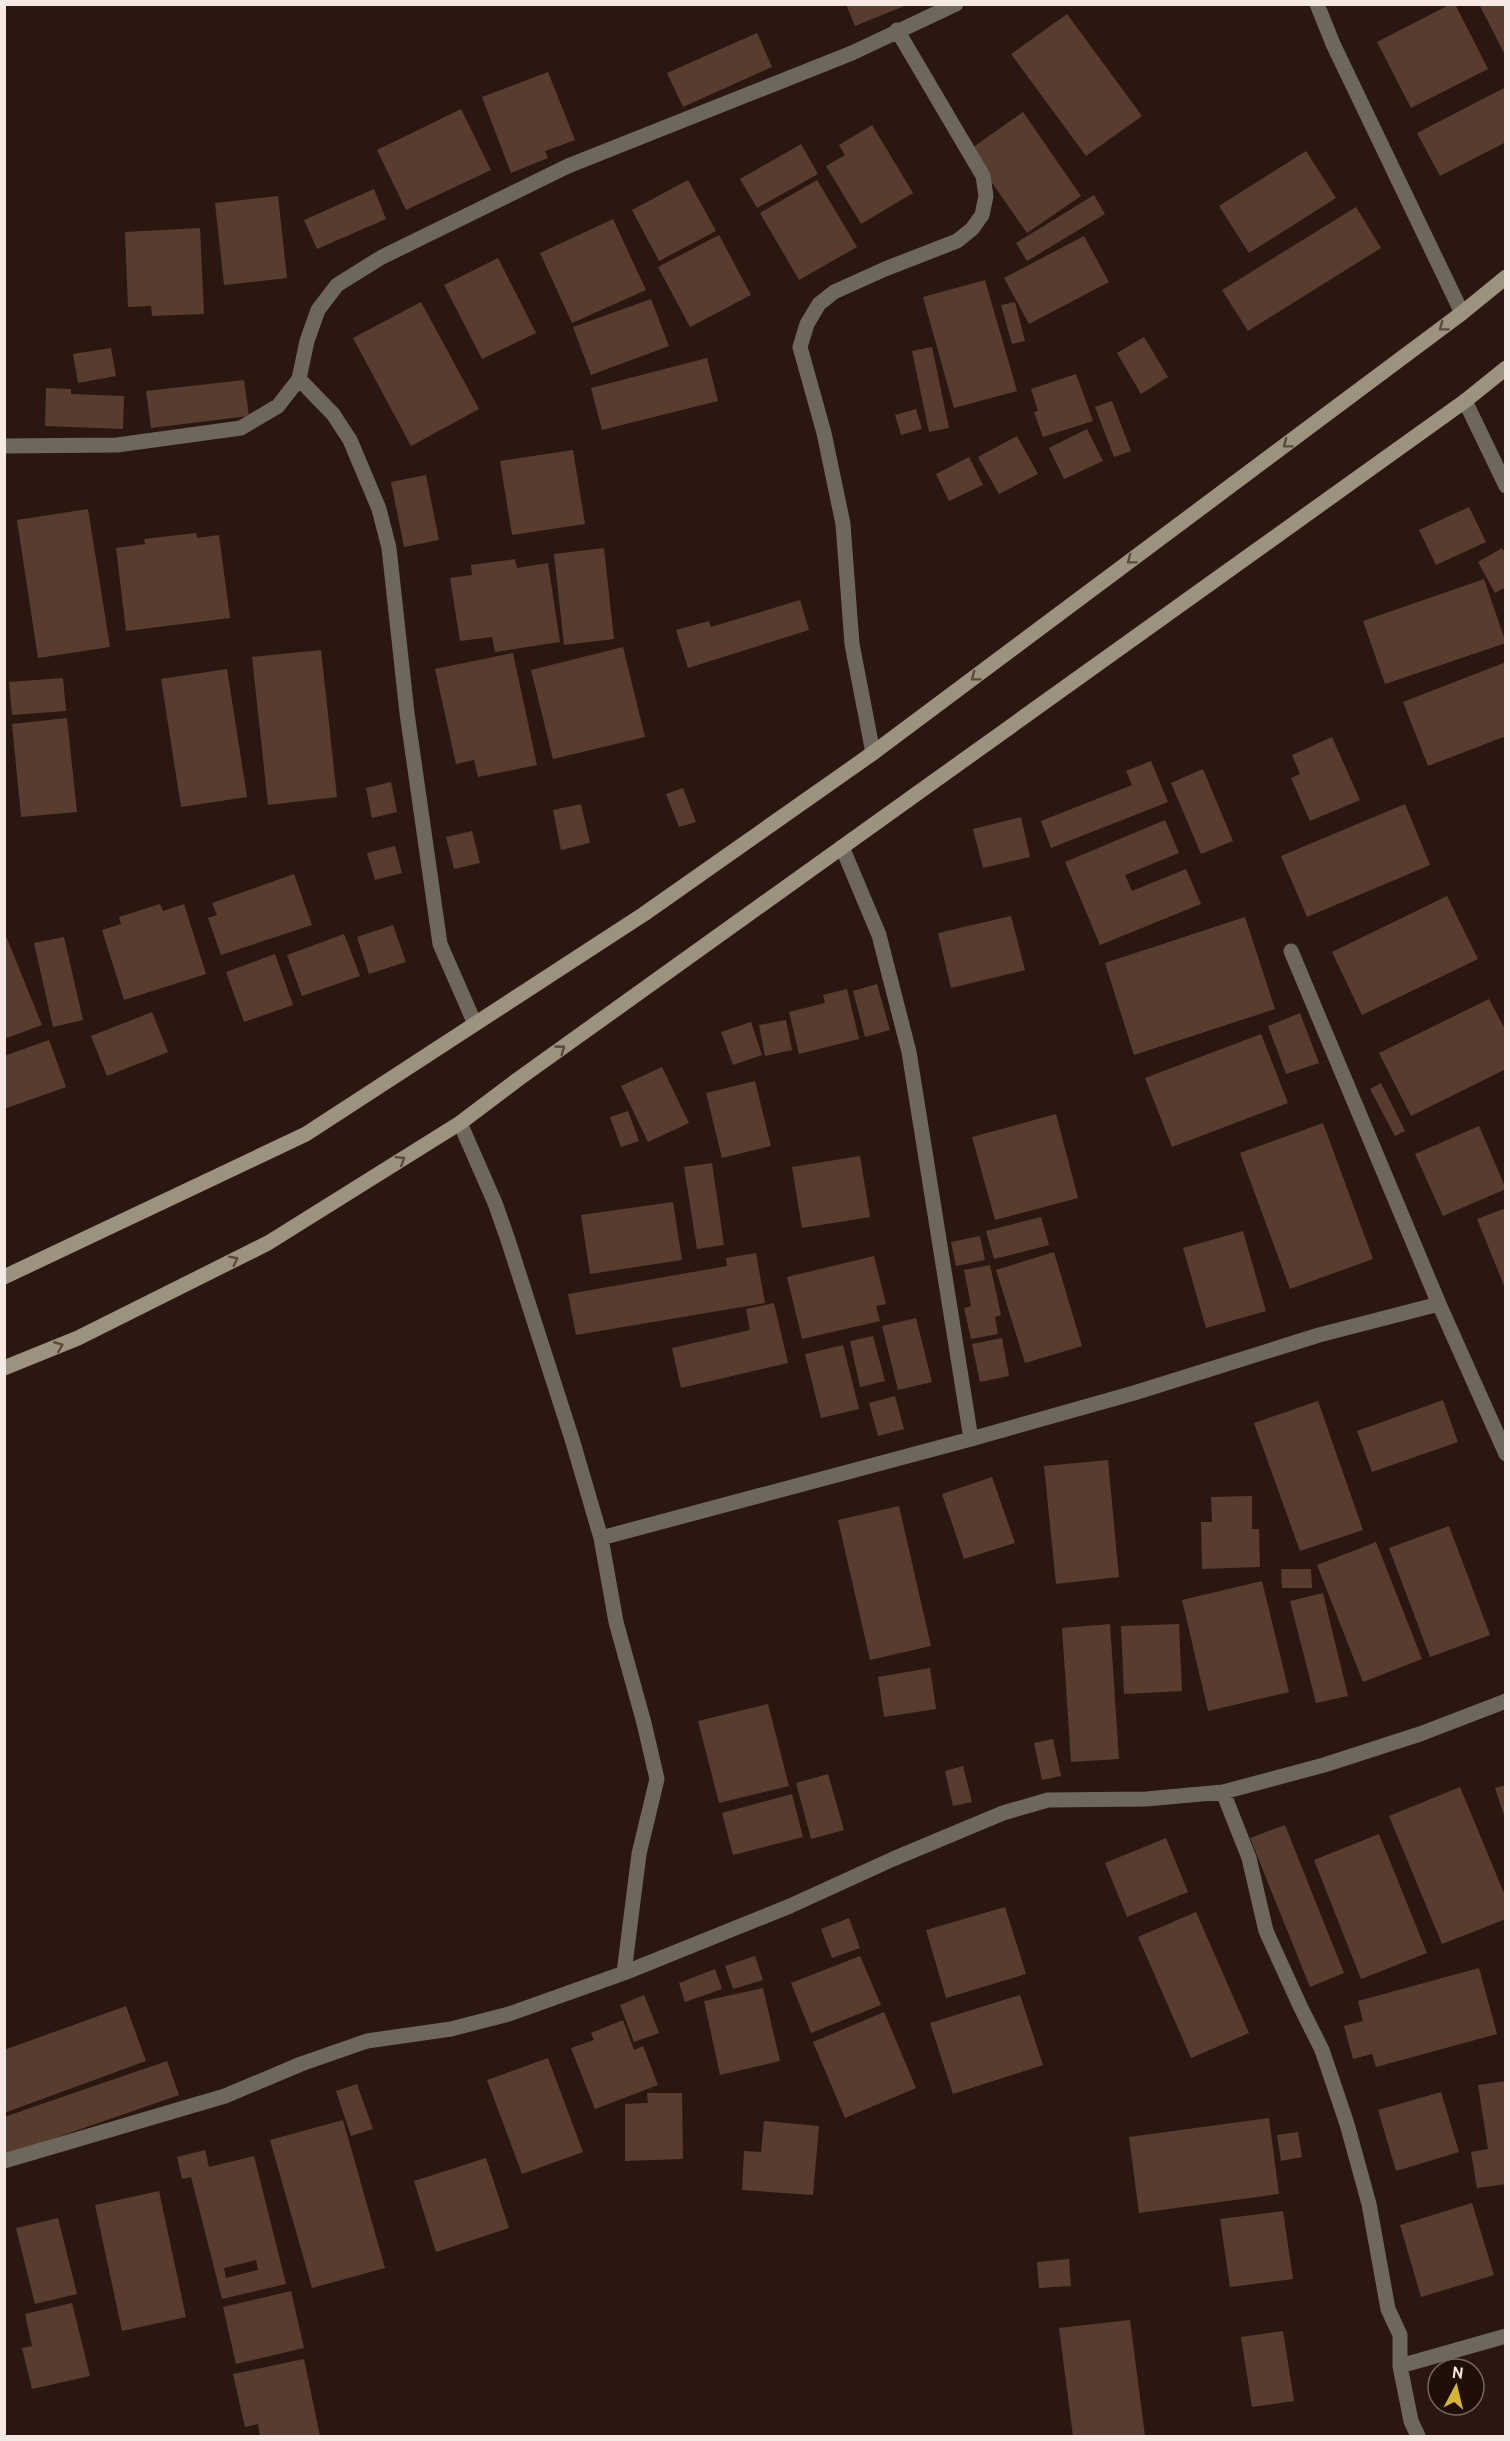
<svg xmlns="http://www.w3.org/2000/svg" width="1510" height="2441" font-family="Cabin,sans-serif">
<rect width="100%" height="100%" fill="#2a1810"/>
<!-- building -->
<path fill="#583c30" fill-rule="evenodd" d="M846 4H907V5L855 26Z
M1451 4H1455L1488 69 1411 108 1377 42Z
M1479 4H1506V57Z
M1067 14 1142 116 1086 156 1011 54Z
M757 33 772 67 683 107 667 73Z
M548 72 575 140 545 151 548 158 511 173 482 97Z
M1506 87V142L1440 176 1417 133Z
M461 109 491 170 406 210 377 150Z
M1023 112 1081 196 1027 233 969 150Z
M872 125 913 193 861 224 826 166 845 155 839 145Z
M801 144 818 174 757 208 740 179Z
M1306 151 1336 198 1249 253 1219 206Z
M688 180 716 231 659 261 632 210Z
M817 180 857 247 799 280 760 213Z
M374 189 386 219 317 249 304 220Z
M1094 195 1105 214 1027 261 1016 243Z
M278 196 287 278 224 285 215 203Z
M1356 207 1381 248 1248 331 1222 290Z
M613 219 646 290 572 323 540 253Z
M200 228 204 314 152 316 151 306 128 307 125 232Z
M719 235 751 295 690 327 658 267Z
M1084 236 1109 282 1029 324 1004 278Z
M498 258 536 333 482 359 444 285Z
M985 280 1017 391 954 408 923 297Z
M651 299 669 346 591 375 573 327Z
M421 302 479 409 411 446 353 338Z
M1015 302 1025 341 1012 344 1001 305Z
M1144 337 1168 377 1141 394 1117 353Z
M932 347 949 428 929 432 912 351Z
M111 348 116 376 78 383 73 354Z
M707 358 718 401 602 430 591 388Z
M1076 374 1093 421 1043 437 1034 412 1038 411 1031 389Z
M244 380 249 416 151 428 146 391Z
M46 388 71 389V394L124 396 123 429 45 426Z
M1112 401 1131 451 1114 457 1095 407Z
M916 409 922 429 901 435 895 415Z
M1087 429 1103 461 1064 479 1049 448Z
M1017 436 1038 474 999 494 978 457Z
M573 450 585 524 512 535 500 461Z
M969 457 983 485 949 501 936 474Z
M426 475 439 540 404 547 391 482Z
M1469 507 1486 542 1436 565 1419 530Z
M88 509 110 647 38 658 17 520Z
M196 533 197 538 219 535 230 618 126 631 116 548 145 544 144 539Z
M604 548 614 639 564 645 554 554Z
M1502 548 1506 554V587L1495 593 1478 562Z
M515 559 517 568 548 563 560 642 495 652 492 637 460 641 450 578 472 575 471 565Z
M1484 579 1506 643 1385 684 1363 621Z
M800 600 809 630 688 668 676 630 709 621 711 627Z
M623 647 645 737 553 759 531 670Z
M321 650 337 797 268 805 252 657Z
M513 653 537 765 478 777 474 760 456 764 435 669Z
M1506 662V736L1428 766 1403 702Z
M227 669 247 797 181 807 161 679Z
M63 678 66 711 12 715 9 682Z
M67 718 77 812 21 817 12 724Z
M1332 737 1360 800 1310 821 1291 778 1300 774 1292 755Z
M1151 761 1168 802 1051 848 1041 821 1132 785 1126 771Z
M1203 769 1233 841 1201 854 1171 783Z
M391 782 397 812 372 818 366 788Z
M683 788 696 822 679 827 666 794Z
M581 804 590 843 561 850 553 810Z
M1405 804 1430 865 1307 917 1281 856Z
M1021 817 1030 857 983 868 973 829Z
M1165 820 1179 853 1125 875 1132 891 1186 869 1201 904 1100 945 1065 862Z
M472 831 480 863 454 869 446 837Z
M395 846 402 873 375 880 367 853Z
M294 874 312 925 221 955 208 918 217 915 212 903Z
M1447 896 1478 959 1362 1015 1332 952Z
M160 904 163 911 184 904 206 974 124 1000 102 930 121 924 119 917Z
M1011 916 1025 970 951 988 938 933Z
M1245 917 1275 1009 1134 1055 1105 963Z
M393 925 406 962 369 974 357 937Z
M4 931 42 1025 4 1039Z
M344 934 360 976 302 996 287 955Z
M64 937 83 1020 53 1027 34 943Z
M275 954 293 1005 244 1022 226 972Z
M877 984 890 1030 865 1037 853 991Z
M847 989 859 1039 799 1054 789 1012 825 1003 823 995Z
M1489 999 1506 1031V1069L1411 1116 1379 1053Z
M152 1012 168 1052 107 1076 91 1036Z
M1300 1013 1319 1063 1286 1074 1268 1026Z
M786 1020 792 1050 765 1056 759 1025Z
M751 1022 762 1055 733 1065 721 1032Z
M1261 1034 1288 1103 1172 1147 1145 1078Z
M49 1040 66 1087 4 1109V1056Z
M662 1067 689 1123 648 1142 621 1086Z
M755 1081 771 1146 722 1158 706 1093Z
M1381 1083 1405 1131 1395 1136 1370 1089Z
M628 1111 639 1141 621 1147 610 1117Z
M1056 1114 1078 1198 995 1220 972 1137Z
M1323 1123 1373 1259 1290 1289 1240 1153Z
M1479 1126 1506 1189 1443 1216 1415 1154Z
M860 1156 870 1217 802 1228 792 1167Z
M712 1163 724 1245 697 1249 684 1167Z
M673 1202 682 1260 590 1274 581 1215Z
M1506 1208V1288H1505L1477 1219Z
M1041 1217 1049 1245 994 1259 986 1231Z
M1243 1231 1266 1311 1206 1328 1183 1248Z
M980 1236 985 1260 956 1266 951 1242Z
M1054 1252 1082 1346 1025 1363 996 1270Z
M756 1253 765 1303 576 1335 568 1294 727 1266 726 1258Z
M874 1256 886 1304 876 1306 880 1321 802 1339 787 1277Z
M990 1265 1001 1315 995 1317 998 1334 971 1339 964 1308 971 1306 964 1270Z
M774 1303 788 1363 681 1388 672 1348 750 1330 746 1309Z
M916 1318 932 1382 898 1390 882 1326Z
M873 1336 885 1381 860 1387 850 1341Z
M1002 1338 1009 1376 980 1382 972 1344Z
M843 1345 859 1409 821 1418 805 1354Z
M895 1396 904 1429 878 1436 869 1403Z
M1443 1400 1458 1442 1372 1472 1357 1431Z
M1318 1401 1363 1530 1300 1551 1254 1423Z
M1108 1460 1119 1577 1056 1584 1044 1466Z
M992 1477 1015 1543 964 1559 942 1494Z
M1252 1496V1529H1259L1260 1567 1202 1569 1201 1522H1212L1211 1497Z
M899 1506 931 1646 870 1660 838 1520Z
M1449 1526 1490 1635 1430 1657 1389 1548Z
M1376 1542 1422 1659 1363 1682 1317 1565Z
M1281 1569H1311L1312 1588H1282Z
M1262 1581 1289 1692 1208 1711 1182 1600Z
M1323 1593 1348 1696 1316 1703 1290 1601Z
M1110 1624 1119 1759 1071 1762 1062 1628Z
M1179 1624 1182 1691 1124 1694 1121 1626Z
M930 1668 936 1709 884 1717 878 1677Z
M768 1704 789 1786 719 1803 698 1721Z
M1053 1739 1061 1776 1042 1780 1034 1743Z
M963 1766 972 1802 953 1806 945 1771Z
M828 1774 844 1830 811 1839 796 1783Z
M1506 1785V1818H1505L1495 1788Z
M1460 1787 1506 1898V1919L1442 1944 1389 1816Z
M792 1794 803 1837 733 1855 722 1813Z
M1285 1825 1344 1973 1310 1987 1250 1838Z
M1379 1834 1427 1953 1361 1979 1314 1860Z
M1166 1838 1188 1892 1127 1917 1105 1863Z
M1005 1907 1026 1974 946 1998 926 1930Z
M1196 1912 1249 2033 1191 2058 1138 1937Z
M849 1918 860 1948 832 1958 821 1929Z
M755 1956 763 1980 733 1989 725 1966Z
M860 1956 881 2005 811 2033 791 1983Z
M1479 1968 1497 2034 1376 2067 1372 2054 1353 2059 1344 2026 1363 2021 1358 2001Z
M715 1969 722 1989 685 2002 679 1983Z
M763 1988 780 2061 720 2075 704 2001Z
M644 1995 659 2033 634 2042 620 2005Z
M1020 1995 1043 2065 953 2094 930 2023Z
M126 2006 146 2061 4 2113V2050Z
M884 2012 916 2088 845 2118 813 2042Z
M623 2020 634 2050 643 2046 658 2085 595 2109 571 2048 594 2040 591 2033Z
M548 2058 583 2152 522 2174 487 2080Z
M167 2061 179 2095 6 2155 4 2117Z
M1506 2081V2184L1477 2188 1471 2152 1488 2149 1478 2085Z
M357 2084 373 2129 351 2136 336 2091Z
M1441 2092 1459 2152 1396 2171 1378 2110Z
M647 2093H682L683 2159 625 2161V2104L648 2103Z
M1269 2118 1279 2194 1139 2213 1129 2137Z
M343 2120 385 2268 312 2288 270 2140Z
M764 2121 819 2126 813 2195 742 2190 744 2151 761 2152Z
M1298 2132 1302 2157 1281 2161 1277 2135Z
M205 2150 209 2167 254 2156 286 2284 222 2299 191 2177 182 2179 177 2157ZM256 2260 258 2270 226 2278 224 2268Z
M486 2158 509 2228 436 2252 414 2181Z
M159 2191 186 2317 122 2331 95 2205Z
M1472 2203 1494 2275 1421 2297 1400 2225Z
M1283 2211 1293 2279 1230 2287 1220 2219Z
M58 2218 77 2294 35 2304 16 2228Z
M1069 2259 1071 2286 1039 2288 1037 2262Z
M291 2291 304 2348 236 2364 223 2307Z
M72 2303 90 2376 32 2389 22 2348 32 2346 25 2314Z
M1130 2320 1145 2436H1073L1059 2328Z
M1283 2331 1294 2401 1252 2407 1241 2337Z
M304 2359 320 2436H260L258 2424 245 2427 233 2374Z"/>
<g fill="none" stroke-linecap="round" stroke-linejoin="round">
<!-- street -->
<path stroke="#6e685c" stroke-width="15" d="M1317 4 1333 44 1462 313
M299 379 333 414 350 440 379 509 389 548 407 713 440 944 475 1024
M1465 401 1506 486
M4 446 117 445 241 428 278 406 299 379 307 341 318 310 337 285 382 257 568 166 852 53 956 4
M873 753 852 644 843 524 824 433 800 347 807 324 819 304 834 292 885 269 957 241 972 229 982 215 986 196 983 176 897 30
M842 847 879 935 909 1052 971 1439
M1291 951 1439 1304 1506 1454
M460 1123 495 1203 508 1240 572 1439 601 1538 616 1622 644 1723 657 1779 639 1854 624 1973
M601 1538 971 1439 1134 1393 1319 1335 1439 1304
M1223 1792 1249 1858 1266 1931 1301 2008 1322 2050 1347 2124 1369 2204 1388 2309 1400 2335V2366L1411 2421 1418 2436
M4 2161 225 2096 301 2064 367 2041 451 2029 509 2014 624 1973 790 1906 893 1859 1003 1813 1048 1800 1146 1799 1223 1792 1324 1765 1420 1734 1506 1701
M1400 2366 1506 2336"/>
<!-- secondary -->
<path stroke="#9d927f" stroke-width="15" d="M4 1277 306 1134 644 914 873 753 1462 313 1506 277
M4 1368 78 1338 268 1243 460 1123 517 1080 1465 401 1506 368"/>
</g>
<!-- one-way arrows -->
<defs><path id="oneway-chevron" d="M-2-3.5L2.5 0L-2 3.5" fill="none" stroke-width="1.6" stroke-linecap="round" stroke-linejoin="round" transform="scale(1.5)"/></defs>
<g stroke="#584a3d">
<use href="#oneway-chevron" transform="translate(1443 327) rotate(143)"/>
<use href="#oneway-chevron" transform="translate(1287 444) rotate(143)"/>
<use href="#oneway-chevron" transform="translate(1131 560) rotate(143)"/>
<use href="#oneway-chevron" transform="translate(975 677) rotate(143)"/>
<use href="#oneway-chevron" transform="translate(561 1049) rotate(-36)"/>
<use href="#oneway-chevron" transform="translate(401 1160) rotate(-32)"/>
<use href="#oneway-chevron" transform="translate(234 1260) rotate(-27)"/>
<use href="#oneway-chevron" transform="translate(59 1346) rotate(-22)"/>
</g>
<!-- border -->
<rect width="1510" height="2441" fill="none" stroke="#f6e8e3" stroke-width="12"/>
<!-- north arrow -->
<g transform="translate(1456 2387) rotate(7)"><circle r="28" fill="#200f07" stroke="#76665f" stroke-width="1.5"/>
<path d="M0-4.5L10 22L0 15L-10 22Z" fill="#d5b535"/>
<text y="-9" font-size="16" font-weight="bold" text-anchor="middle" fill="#f6e8e3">N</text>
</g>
</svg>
